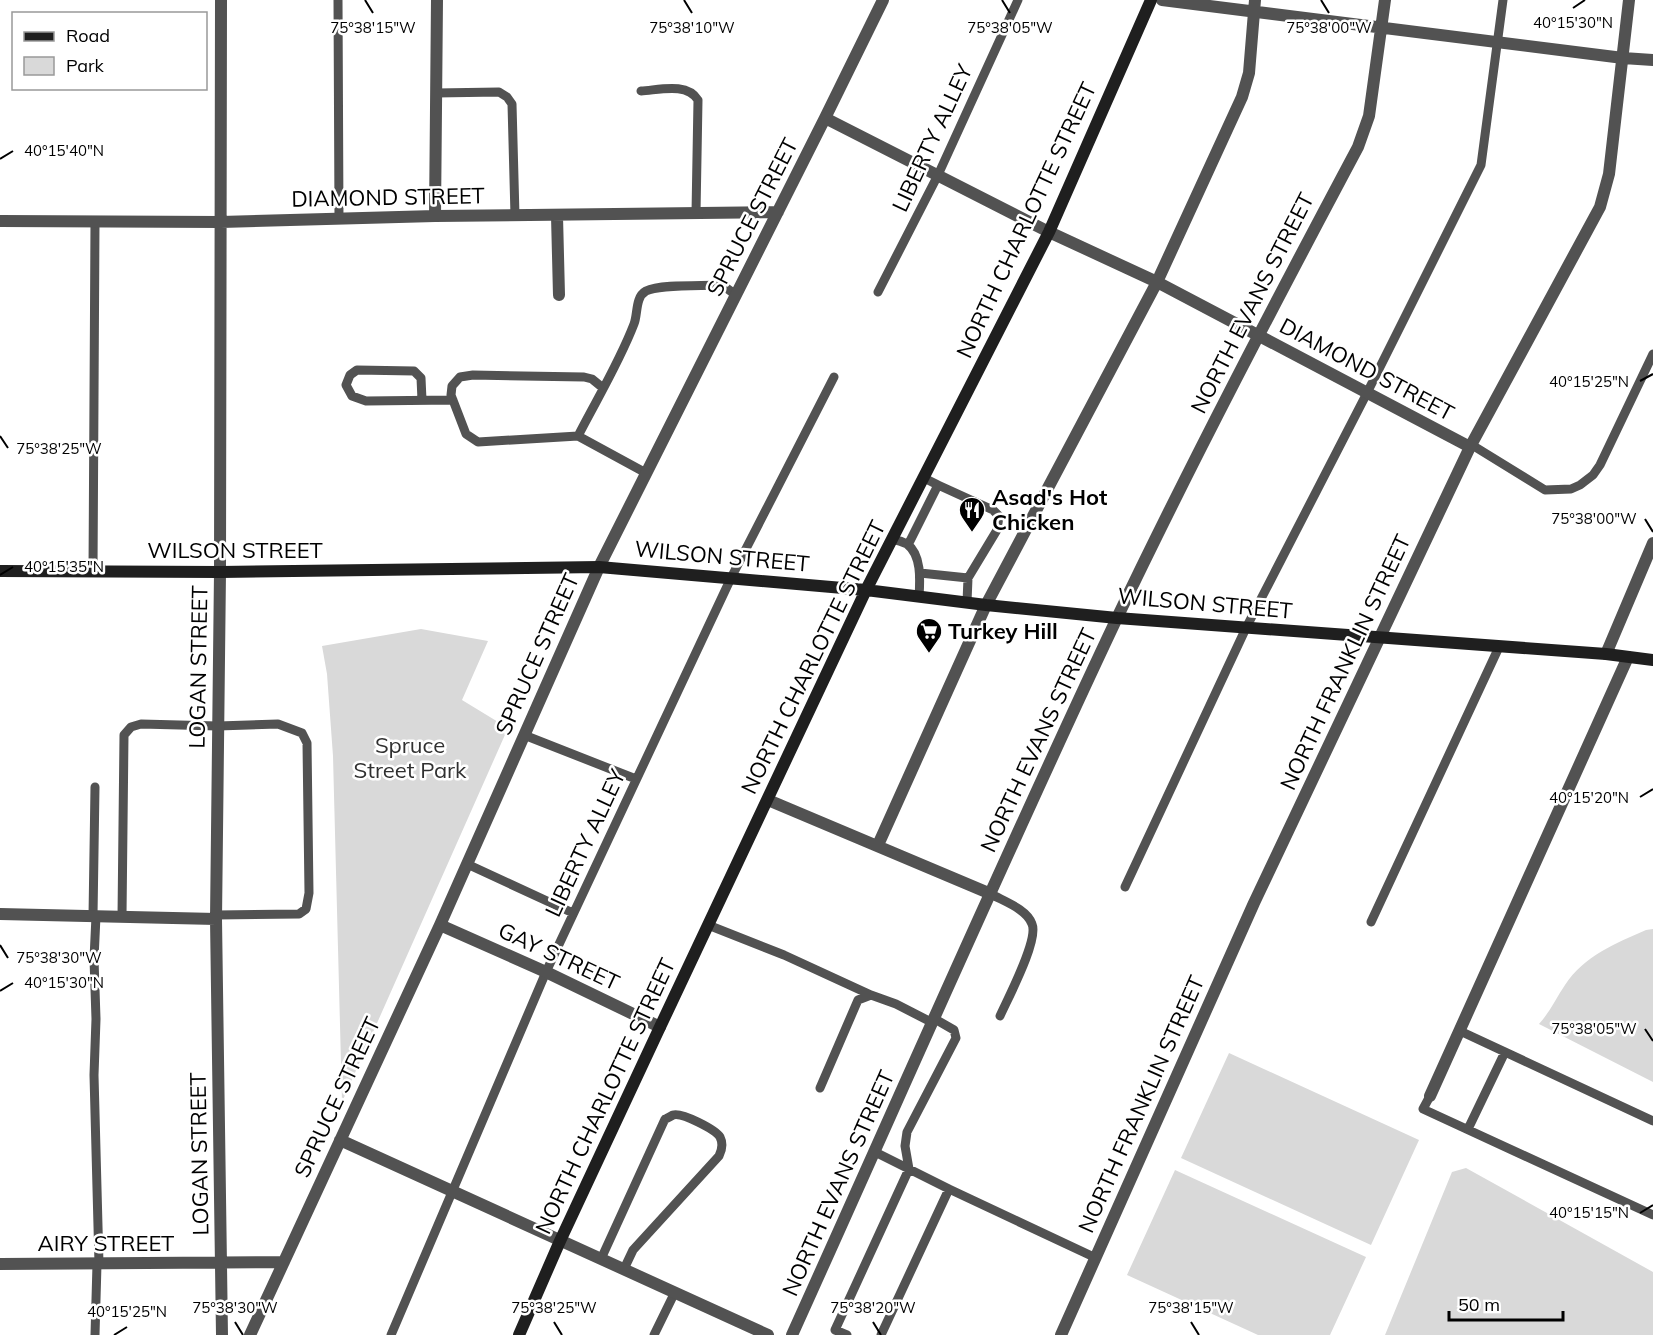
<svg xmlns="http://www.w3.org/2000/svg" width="1653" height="1335" font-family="Mulish,sans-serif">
<rect width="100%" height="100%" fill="#fff"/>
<!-- green -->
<path fill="#d9d9d9" d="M421 629 488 641 462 700 508 728 342 1102 333 756 327 674 322 646Z
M1653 929V1082L1539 1024C1550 1012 1556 998 1565 985 1584 956 1616 943 1646 930Z
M1229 1053 1419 1140 1371 1245 1181 1158Z
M1466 1168 1653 1272V1335H1385L1452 1172Z
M1175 1170 1366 1257 1330 1335H1258L1127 1275Z"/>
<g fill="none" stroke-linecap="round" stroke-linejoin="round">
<!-- lane -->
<path stroke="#525252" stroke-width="9" d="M338 0 339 219
M641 91C659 90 687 82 698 100L696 213
M436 93 499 92 507 97 512 104 515 216
M878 292 938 175 1018 0
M422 400 421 378 414 371 357 370 350 375 346 385 352 396 366 401 453 400
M578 436 478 442 466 434 451 395 452 386 460 377 473 375 584 377 592 379 603 388
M1472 445 1545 490 1571 489 1580 485 1593 475 1600 465 1653 354
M646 473 578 436C597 399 619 363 634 324 638 314 635 297 646 291 660 284 701 286 719 285L725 287 736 295
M892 539C897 540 903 542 907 544 922 555 920 581 919 597
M908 545 938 485 924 478
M93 572 95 222
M920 573 968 578 997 530 999 516 993 510 938 485
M967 602 968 578
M524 735 636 779
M467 864 573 913
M1125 887 1246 628 1367 393 1481 165 1503 0
M991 894C1003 901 1027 909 1032 924 1039 940 1008 998 1000 1016
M93 916 95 787
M96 916 94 959 96 1019 94 1075 99 1264
M122 917 124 735 131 727 141 724 218 726 278 724 302 733 307 743 309 893 306 909 299 914 216 915
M1371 922 1499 647
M708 925 784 955 871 995
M1460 1031 1653 1121
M820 1088 858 1000 871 995 896 1004 933 1023
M1430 1096 1423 1109 1653 1215
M1468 1129 1505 1052
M875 1152 949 1189 881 1335
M949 1189 1096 1258
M601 1259 665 1119C666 1119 673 1115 673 1115 682 1112 716 1130 720 1137 723 1143 722 1150 719 1156L633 1250 624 1269
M95 1335 97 1264
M391 1335 546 972 731 578 834 377
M654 1335 675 1292
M847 1335 835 1330 909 1169 905 1146 907 1132 956 1038 954 1030 935 1019"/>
<!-- street -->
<path stroke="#525252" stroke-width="12" d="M221 0 220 572 216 919 222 1335
M1162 0 1623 58 1653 60
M825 118 1049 232 1157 282 1470 447
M435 216 437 0
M557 216 559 295
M0 221 221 222 435 216 778 212
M1606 654 1653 543
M768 800 991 894
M878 845 986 605 1157 282 1242 97 1249 73 1255 0
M0 914 216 919
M440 925 546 972 660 1027
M1430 1096 1628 657
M340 1140 768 1335
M0 1264 284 1262
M250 1335 440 925 599 567 825 118 883 0
M792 1335C900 1096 1005 855 1117 618 1193 459 1275 303 1358 147L1369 116 1385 0
M1061 1335 1254 903 1470 447 1600 207 1609 174 1629 0"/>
<!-- secondary -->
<path stroke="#1f1f1f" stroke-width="12" d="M0 571 220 572 599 567 866 590 986 605 1117 618 1606 654 1653 660
M519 1335 560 1241 660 1027 866 590 1049 232 1151 0"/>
</g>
<!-- ticks -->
<path fill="none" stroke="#000" stroke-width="2" d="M365 0 373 13M684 0 692 13M1002 0 1010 13M1321 0 1329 13M1573 8 1585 0M0 159 13 151M1640 381 1653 374M0 436 8 448M1645 519 1653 532M0 575 13 567M1640 797 1653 789M0 945 8 958M0 991 13 983M1645 1029 1653 1041M1640 1213 1653 1205M235 1322 243 1335M554 1322 562 1335M873 1322 881 1335M1191 1322 1199 1335M114 1335 127 1327"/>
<!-- icons -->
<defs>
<g id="restaurant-pin" transform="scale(1.35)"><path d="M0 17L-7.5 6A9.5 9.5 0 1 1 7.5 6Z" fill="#000" stroke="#fff"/><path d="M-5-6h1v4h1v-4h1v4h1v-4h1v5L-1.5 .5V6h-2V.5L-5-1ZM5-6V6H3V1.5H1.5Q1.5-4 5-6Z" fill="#fff"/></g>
<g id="supermarket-pin" transform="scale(1.35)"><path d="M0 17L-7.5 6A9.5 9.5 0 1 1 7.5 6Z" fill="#000" stroke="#fff"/><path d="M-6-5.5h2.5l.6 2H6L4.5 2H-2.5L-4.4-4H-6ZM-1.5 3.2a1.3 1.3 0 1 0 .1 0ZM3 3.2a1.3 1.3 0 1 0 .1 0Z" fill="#fff"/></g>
</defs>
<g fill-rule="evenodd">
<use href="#restaurant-pin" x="972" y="510"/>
<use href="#supermarket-pin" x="929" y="631"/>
</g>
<g text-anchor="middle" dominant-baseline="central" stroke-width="5" stroke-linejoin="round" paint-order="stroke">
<!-- street labels -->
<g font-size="22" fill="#000" stroke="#fff">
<text transform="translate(932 138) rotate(-65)">LIBERTY ALLEY</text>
<text transform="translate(388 197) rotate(-1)">DIAMOND STREET</text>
<text transform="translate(752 217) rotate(-63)">SPRUCE STREET</text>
<text transform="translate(1026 220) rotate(-65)">NORTH CHARLOTTE STREET</text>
<text transform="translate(1252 303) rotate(-63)">NORTH EVANS STREET</text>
<text transform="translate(1367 369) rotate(28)">DIAMOND STREET</text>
<text x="235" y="550">WILSON STREET</text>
<text transform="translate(722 556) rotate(5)">WILSON STREET</text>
<text transform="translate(1205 603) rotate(5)">WILSON STREET</text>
<text transform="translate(537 654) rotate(-66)">SPRUCE STREET</text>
<text transform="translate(813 657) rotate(-64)">NORTH CHARLOTTE STREET</text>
<text transform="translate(1345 662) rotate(-65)">NORTH FRANKLIN STREET</text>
<text transform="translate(198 667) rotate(-89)">LOGAN STREET</text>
<text transform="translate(1038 740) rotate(-65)">NORTH EVANS STREET</text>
<text transform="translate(585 843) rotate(-65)">LIBERTY ALLEY</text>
<text transform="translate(559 956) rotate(25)">GAY STREET</text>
<text transform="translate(605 1096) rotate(-65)">NORTH CHARLOTTE STREET</text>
<text transform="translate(337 1097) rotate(-65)">SPRUCE STREET</text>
<text transform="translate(1141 1104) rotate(-66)">NORTH FRANKLIN STREET</text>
<text transform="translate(199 1154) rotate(-91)">LOGAN STREET</text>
<text transform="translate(838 1183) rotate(-66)">NORTH EVANS STREET</text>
<text x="106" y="1243">AIRY STREET</text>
</g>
<!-- poi labels -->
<g font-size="22" font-weight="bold" fill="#000" stroke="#fff" text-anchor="start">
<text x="992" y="497">Asad's Hot<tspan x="992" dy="25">Chicken</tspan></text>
<text x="948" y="631">Turkey Hill</text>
</g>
<!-- park labels -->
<g font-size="22" fill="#303030" stroke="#fff">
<text x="410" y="745">Spruce<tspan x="410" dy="25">Street Park</tspan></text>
</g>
</g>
<g font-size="15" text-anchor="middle" fill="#000" stroke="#fff" stroke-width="5" stroke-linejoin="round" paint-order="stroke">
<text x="1573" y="28">40°15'30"N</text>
<text x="373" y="33">75°38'15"W</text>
<text x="692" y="33">75°38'10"W</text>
<text x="1010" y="33">75°38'05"W</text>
<text x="1329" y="33">75°38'00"W</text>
<text x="64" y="156">40°15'40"N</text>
<text x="1589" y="387">40°15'25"N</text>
<text x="59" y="454">75°38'25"W</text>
<text x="1594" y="524">75°38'00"W</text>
<text x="64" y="572">40°15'35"N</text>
<text x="1589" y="803">40°15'20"N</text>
<text x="59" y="963">75°38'30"W</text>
<text x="64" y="988">40°15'30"N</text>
<text x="1594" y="1034">75°38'05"W</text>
<text x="1589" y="1218">40°15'15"N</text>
<text x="235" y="1313">75°38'30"W</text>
<text x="554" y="1313">75°38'25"W</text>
<text x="873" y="1313">75°38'20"W</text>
<text x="1191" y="1313">75°38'15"W</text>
<text x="127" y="1317">40°15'25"N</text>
</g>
<!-- legend -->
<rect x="12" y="12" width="195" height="78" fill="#ffffff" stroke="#999999" stroke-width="1.5"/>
<rect x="24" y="32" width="30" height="9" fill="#1f1f1f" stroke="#999999" stroke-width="1.5"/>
<text x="66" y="42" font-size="18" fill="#000000">Road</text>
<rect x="24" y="57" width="30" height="18" fill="#d9d9d9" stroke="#999999" stroke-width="1.5"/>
<text x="66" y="72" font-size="18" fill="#000000">Park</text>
<!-- scale -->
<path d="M1449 1311v9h114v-9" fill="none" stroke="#000000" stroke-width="3"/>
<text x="1458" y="1311" font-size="18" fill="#000000" stroke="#ffffff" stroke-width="4.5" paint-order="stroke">50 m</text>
</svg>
